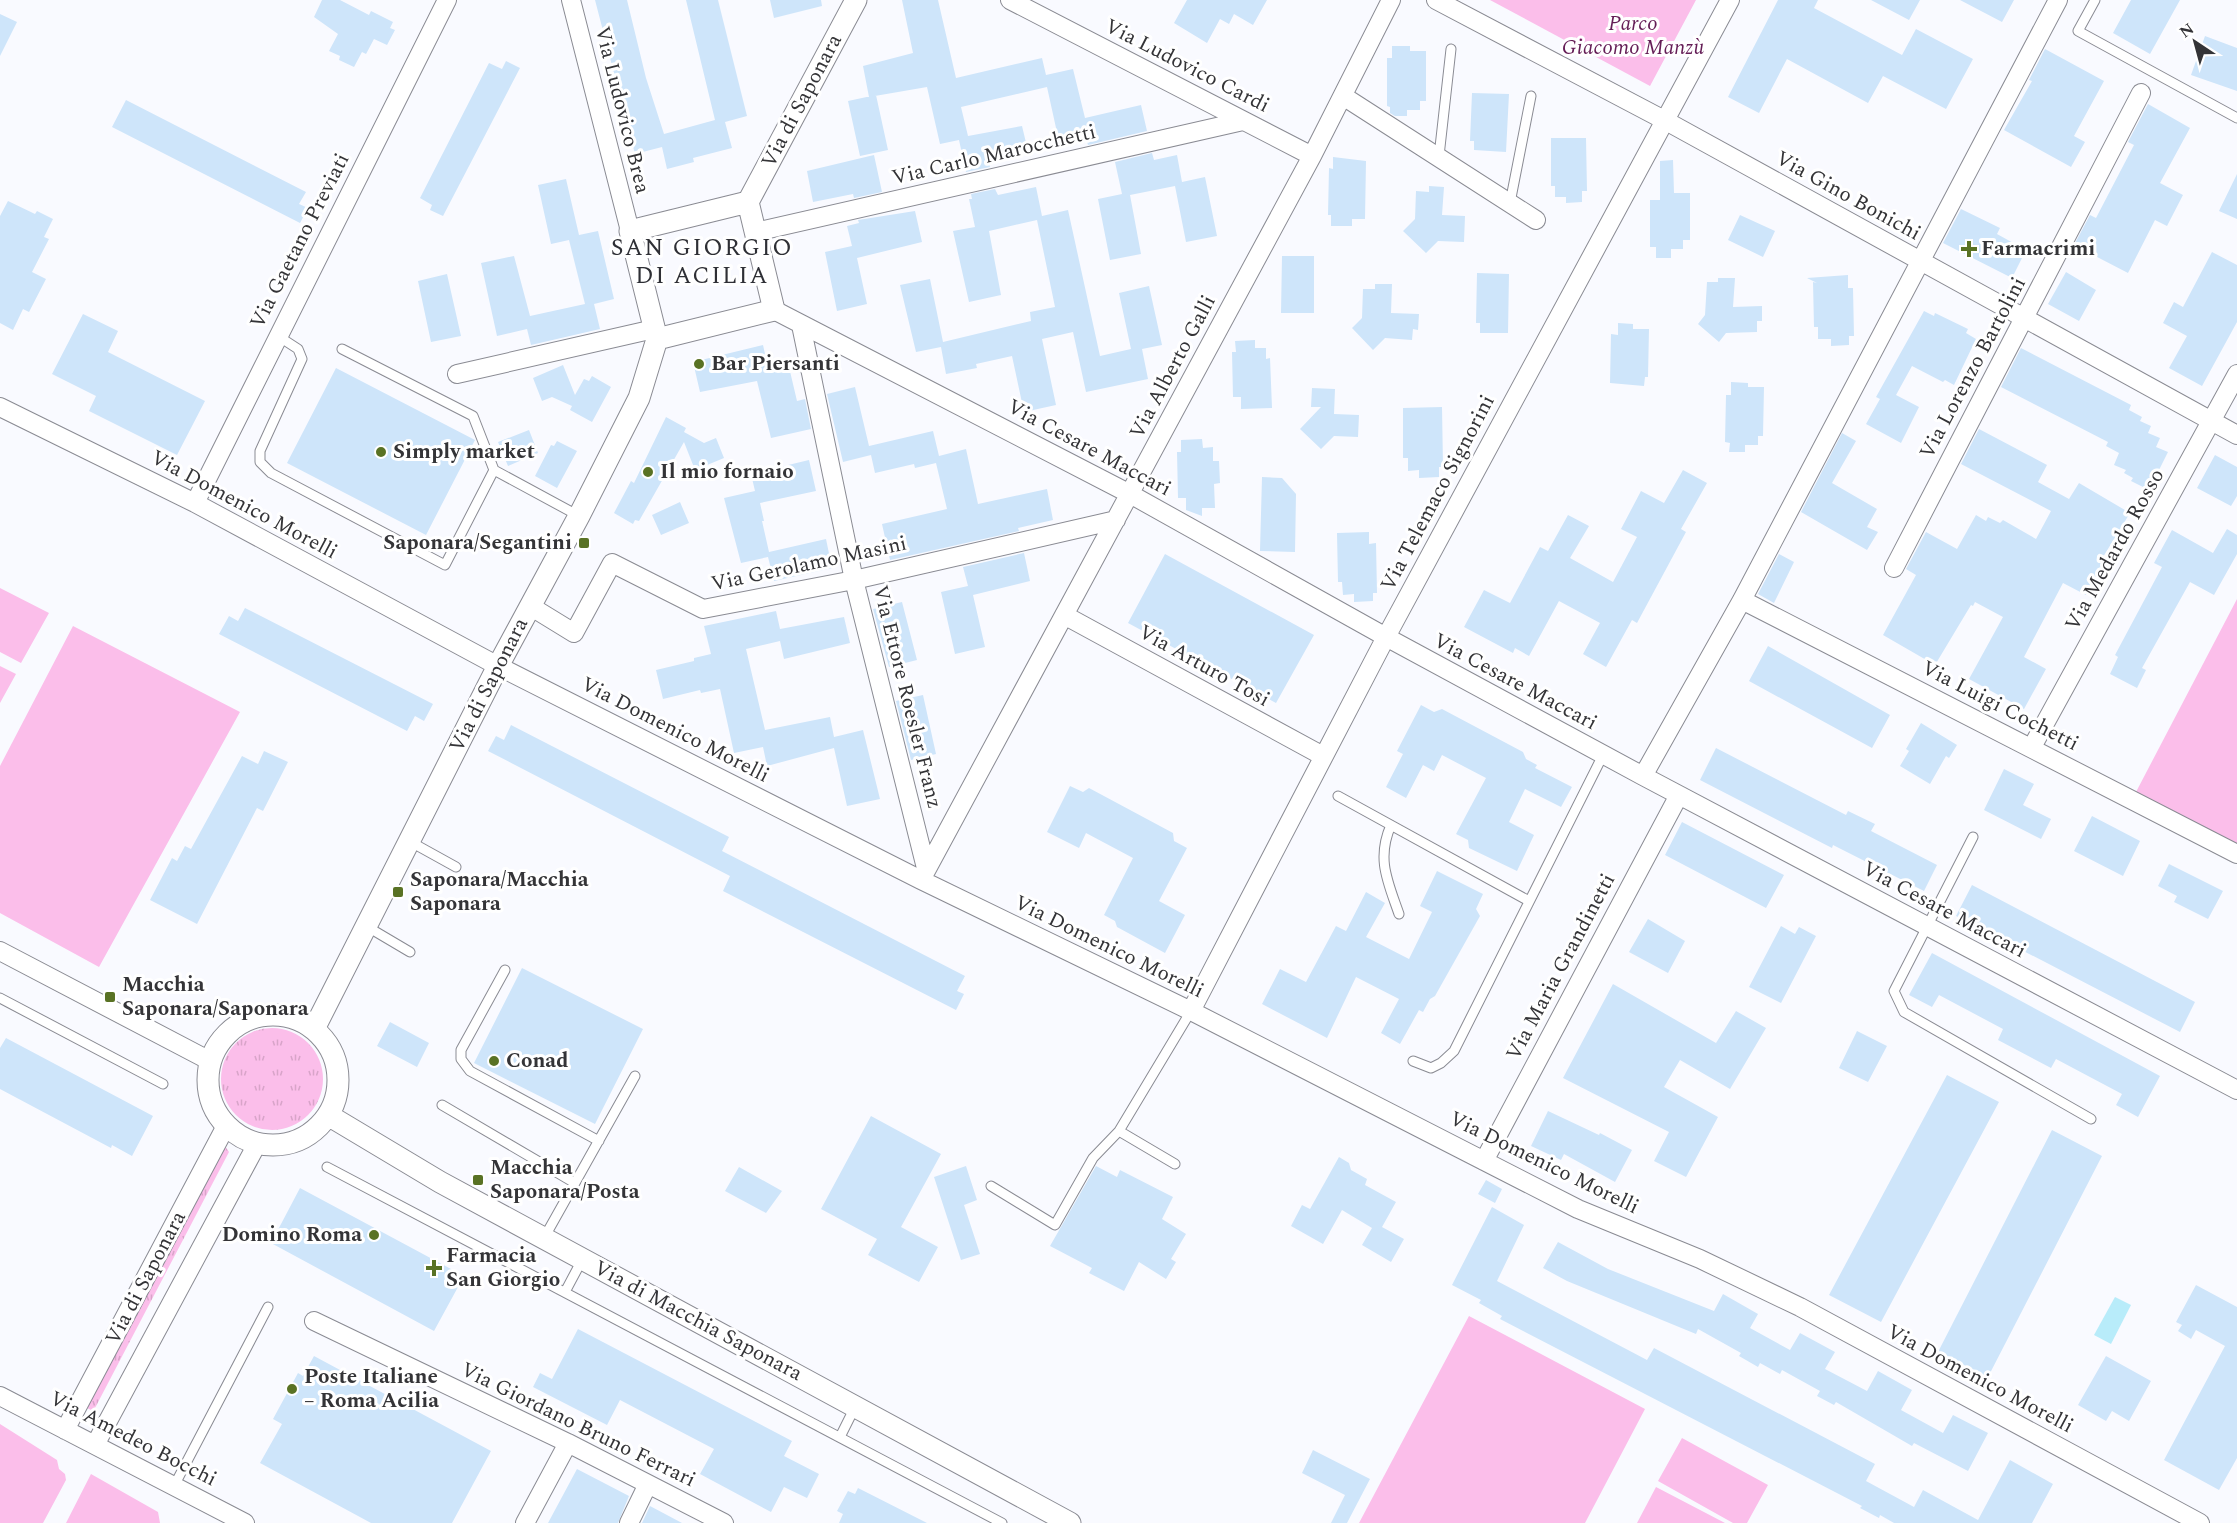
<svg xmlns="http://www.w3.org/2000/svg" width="2237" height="1523" font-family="Spectral,serif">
<defs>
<pattern id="grass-tufts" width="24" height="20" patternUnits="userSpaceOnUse" patternTransform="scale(1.5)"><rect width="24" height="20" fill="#fbbeea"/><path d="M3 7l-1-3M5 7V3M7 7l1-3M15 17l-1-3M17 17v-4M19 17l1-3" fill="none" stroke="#d8a4c9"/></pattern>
</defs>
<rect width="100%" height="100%" fill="#f9faff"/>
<!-- grass -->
<path fill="url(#grass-tufts)" d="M221 1079a51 51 0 1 1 102 0a51 51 0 1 1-102 0Z
M225 1146 229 1152 95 1408 91 1410 87 1408Z"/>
<!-- park -->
<path fill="#fbbeea" d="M1490 0H1696L1650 86Z
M0 588 49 613 21 663 0 652Z
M2237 599V844L2136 792Z
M73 626 240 712 99 967 0 913V766Z
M0 666 16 674 0 703Z
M1469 1316 1645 1409 1585 1523H1359Z
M0 1424 57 1460 59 1469 65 1474 66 1480 43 1523H0Z
M1682 1438 1768 1485 1747 1523H1733L1658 1481Z
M91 1474 158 1512 160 1523H66Z
M1656 1487 1725 1523H1637Z"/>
<!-- water -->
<path fill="#b8ecfa" d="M2115 1297 2131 1305 2111 1344 2094 1335Z"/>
<!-- building -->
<path fill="#cee5fa" d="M322 0H340L369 15 371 11 393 22 390 28 395 30 387 45 374 39 366 54 362 52 354 67 339 60 340 56 329 51 338 34 314 17Z
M595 0H627L646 78 664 134 715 120 686 0H718L747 116 725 122 732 148 693 158 694 162 667 169 662 147 635 154Z
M770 0H821L822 6 774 18Z
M902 0H938L956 78 1042 58 1046 75 1073 69 1085 118 1141 105 1147 131 1088 145 1084 131 1058 137 1047 87 961 107 968 136 1022 126 1028 151 988 160 990 167 966 172 959 140 940 144 927 87 869 97 863 66 913 53Z
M1187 0H1267L1253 25 1234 14 1229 24 1220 19 1207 43 1174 23Z
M1778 0H1818L1814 8 1902 55 1916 29 1973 59 1946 109 1883 76 1868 103 1787 59 1759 113 1728 97Z
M1871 0H1920L1909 20Z
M1960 0H2014L2002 22Z
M2131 0H2180L2150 54 2113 33Z
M0 14 17 22 0 56Z
M2205 36 2237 48V91L2191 75Z
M1392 46H1410V51H1426V101H1420V110H1407V116H1395L1390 113V107L1387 106V58H1392Z
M2045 49 2104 81 2074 136 2085 142 2071 167 2004 130 2032 81 2029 80Z
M506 61 520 68 443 216 430 210 432 205 420 198 489 63 502 69Z
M1472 93 1509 94 1506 152 1474 150V141H1470Z
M876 95 888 150 860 156 848 101Z
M126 100 306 192 299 204 308 208 300 223 112 127Z
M2148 104 2190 128 2160 183 2183 195 2167 226 2155 220 2128 273 2074 245 2090 215 2096 218 2134 145 2128 142Z
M1551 138H1586L1587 191H1582V202L1566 203V197H1555V186H1551Z
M1152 153 1154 160 1177 155 1182 182 1205 177 1217 236 1186 242 1175 186 1130 195 1141 254 1110 260 1098 199 1122 194 1115 162Z
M874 155 882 192 854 198 853 194 813 202 807 171Z
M1333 157 1366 161 1365 219H1352V226H1331V215H1328L1329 168 1333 169Z
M1673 160 1674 193H1690V240H1683V249H1671V258H1656V247H1650V200H1660V161Z
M2237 174V219L2219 211Z
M566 179 579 235 598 231 614 299 594 304 600 329 531 345 527 329 497 336 481 263 514 256 530 316 585 304 569 240 551 244 538 185Z
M1429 186 1444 187 1442 215 1465 216 1464 242 1438 241 1426 253 1403 231 1415 219 1416 191 1429 192Z
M1036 187 1042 216 1068 210 1100 356 1131 349 1119 293 1149 286 1162 345 1142 349 1148 379 1086 392 1073 332 1042 339 1056 405 1024 412 1012 356 976 364 977 368 946 374 941 347 916 352 900 285 930 279 943 342 1031 321 1030 312 1055 307 1037 220 989 231 1001 295 969 302 953 231 975 227 969 199H972L971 194 995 189 998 195Z
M8 201 35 214 37 211 53 219 44 237 49 239 32 272 46 279 29 312 23 309 13 330 0 323V216Z
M1961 209 2000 228 1997 234 2026 250 2012 278 1943 243Z
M915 211 922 242 857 258 867 304 837 311 825 252 852 246 847 226 859 223 858 220Z
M1740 215 1775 231 1763 257 1728 240Z
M2212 252 2237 265V322L2202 386 2169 368 2187 336 2163 323 2174 302 2183 307Z
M1282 256H1314V313H1281Z
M2066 272 2096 290 2079 321 2048 304Z
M1477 273 1509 274 1508 333H1480V323H1476Z
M447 274 461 336 431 342 418 281Z
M1848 275V288H1853L1854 336H1849V345L1831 346V339H1818V327H1814L1813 282 1817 283 1807 278Z
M1718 278H1735L1733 307 1762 306V321H1757V332L1726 333 1719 342 1698 324 1705 315 1707 282H1718Z
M1375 284H1392L1391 313 1419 314 1418 330 1413 329 1412 340 1385 338 1373 350 1352 328 1362 318 1363 289H1375Z
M1924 311 1934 316 1935 313 1968 329 1966 333 1976 339 1954 385 1945 380 1943 382 1912 366 1896 395 1919 407 1901 443 1866 424 1880 399 1876 397Z
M83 314 118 331 108 352 205 401 177 455 89 411 96 396 52 374Z
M1618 323 1633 324V329H1649L1648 377H1645L1644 386 1610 383 1611 334 1618 335Z
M1255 340V348H1266V359L1270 358 1272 408 1241 409V397H1233L1232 352H1236L1235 341Z
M763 345 769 372 789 367 797 401 805 399 811 429 771 438 757 381 700 392 693 362Z
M2021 348 2131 405 2129 410 2142 417 2140 421 2151 426 2148 433 2160 438 2156 447 2168 452 2149 490 2131 481 2133 478 2124 473 2126 470 2114 465 2119 453 2106 446 2108 442 2001 387Z
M563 365 575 395 584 379 589 381 592 376 611 387 592 422 570 410 572 406 552 397 542 401 533 378Z
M336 368 475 440 426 535 287 463Z
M1731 382 1748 383V387H1764L1763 436H1758V445H1745V452H1729L1730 443 1725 442 1726 395H1731Z
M855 387 869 446 933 431 939 456 966 449 978 504 1047 489 1053 520 1018 528 1019 531 890 560 882 524 947 509 936 463 915 468 914 464 875 473 871 455 843 462 827 394Z
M1312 388 1335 389 1334 414 1359 415 1358 437 1334 436 1321 449 1300 429 1321 407H1311Z
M1442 407 1443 467H1439V477L1419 478V470L1408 471V458H1403V408Z
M666 417 686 428 684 432 704 443 716 438 724 458 695 470 684 442 639 521 635 520 633 524 614 513 631 481 634 483Z
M1979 429 2047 465 2038 482 2069 499 2079 483 2130 513 2103 557 2106 559 2086 595 2063 583 2024 657 2046 669 2024 709 1969 679 2003 617 1975 602 1973 606 1971 605 1935 665 1883 635 1916 575 1906 569 1926 532 1957 549 1976 515 1986 521 1988 517 2000 523 2003 520 2036 539 2051 511 1961 464Z
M529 430 538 453 508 466 498 442Z
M1842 433 1856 441 1832 483 1877 509 1867 527 1878 532 1867 550 1801 512Z
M1202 439 1203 448 1213 447V461H1219L1220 483 1214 484 1215 508H1202V516L1186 510V498H1178L1177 452H1181V440Z
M557 441 577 451 557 488 535 476 551 445 554 446Z
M2215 455 2237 467V496L2231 506 2197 488Z
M809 460 816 491 760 503 764 521H762L769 552 826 539 832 568 774 581 768 557 741 563 724 498 755 491 751 474Z
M1683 470 1707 483 1681 529 1686 532 1637 623 1632 620 1606 667 1583 654 1600 623 1559 601 1529 656 1515 648 1513 653 1464 627 1484 590 1510 603 1540 547 1548 551 1568 515 1589 526 1570 558 1613 582 1637 537 1621 529 1641 491 1664 503Z
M1262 477 1282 478 1296 494 1295 552 1260 551Z
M680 502 689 523 661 535 652 515Z
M2227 529 2237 535V554L2214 595 2190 582 2142 668 2146 670 2137 688 2110 674 2118 657 2115 655 2162 567 2154 563 2172 530 2213 553Z
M1369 532V544L1376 543 1377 593H1373V601L1354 602V594L1343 595 1342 582H1338L1337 533Z
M1024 553 1030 581 973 595 985 647 955 654 941 592 968 586 963 567Z
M1165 554 1314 635 1276 703 1128 623Z
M1779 554 1794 562 1774 603 1758 594Z
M902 602 917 660 889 667 873 609Z
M245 608 433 704 424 721 415 716 407 731 219 634 229 616 238 621Z
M776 611 780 629 844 617 850 643 784 659 780 641 746 649 765 730 830 717 834 737 863 730 880 799 847 806 834 748 767 766 763 747 734 753 720 689 701 693 700 690 663 699 656 670 694 661V658L711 654 704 626Z
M1768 646 1890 715 1872 748 1749 681Z
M923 695 936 754 911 760 896 701Z
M1421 705 1434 712 1442 709 1523 752 1526 759 1537 765 1535 768 1572 787 1561 807 1525 789 1509 822 1534 835 1517 871 1469 848 1468 840 1456 834 1486 778 1442 755 1434 771 1423 765 1406 798 1386 787 1403 754 1397 751Z
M1921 723 1957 745 1949 758 1946 756 1930 784 1900 766 1909 751 1906 749Z
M511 725 729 837 722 851 965 976 957 991 964 994 956 1010 723 891 730 876 488 751 496 736 504 740Z
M1716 748 1846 815 1848 811 1875 824 1871 831 1937 865 1924 891 1833 845 1832 848 1700 780Z
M264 751 288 762 263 811 257 808 197 924 150 900 172 858 177 861 185 846 191 849 242 756 258 764Z
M2004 769 2034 784 2023 805 2051 819 2041 839 1984 810Z
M1070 786 1083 792 1089 788 1173 833 1174 841 1187 848 1159 901 1185 915 1165 953 1117 927 1115 921 1104 915 1133 858 1086 833 1079 848 1047 832Z
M2092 816 2140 841 2123 876 2074 851Z
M1682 822 1784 875 1766 908 1665 855Z
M2169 864 2223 891 2208 919 2174 902 2177 896 2158 886Z
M1437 871 1483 894 1476 909 1480 916 1435 996 1430 999 1423 1012 1419 1010 1400 1044 1381 1033 1399 999 1356 977 1327 1038 1262 1004 1280 969 1306 982 1336 926 1346 931 1366 892 1385 903 1366 937 1409 959 1432 912 1420 906Z
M1972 885 2195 1002 2180 1032 1956 916Z
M1648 919 1685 941 1668 973 1629 952Z
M1781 926 1795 934 1799 927 1816 936 1781 1003 1749 987Z
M1932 953 2160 1076 2138 1117 2116 1105 2122 1094 2056 1059 2051 1068 1998 1040 2003 1029 1939 995 1932 1007 1909 995Z
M522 968 643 1029 595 1124 474 1063Z
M1613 984 1716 1043 1736 1011 1766 1028 1730 1089 1680 1060 1664 1087 1718 1117 1686 1177 1654 1161 1669 1132 1563 1078Z
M390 1022 429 1043 417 1067 377 1046Z
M1857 1031 1887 1046 1868 1082 1839 1068Z
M6 1038 153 1116 132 1156 112 1145 111 1148 0 1089V1048Z
M1947 1075 1999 1102 1881 1322 1829 1295Z
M1548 1111 1599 1135 1600 1133 1632 1150 1615 1182 1564 1154 1561 1160 1531 1146Z
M871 1116 941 1154 901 1227 938 1247 919 1282 868 1255 877 1239 821 1209Z
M2052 1130 2102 1156 1988 1377 1938 1352Z
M1339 1157 1349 1163 1351 1170 1367 1179 1365 1185 1396 1202 1382 1227 1404 1239 1391 1262 1362 1245 1372 1228 1342 1210 1323 1244 1291 1226 1302 1205 1310 1209Z
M966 1166 977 1200 964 1205 980 1254 961 1260 934 1177Z
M1096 1166 1117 1177 1120 1170 1173 1197 1162 1219 1186 1234 1171 1259 1176 1262 1166 1279 1139 1262 1124 1291 1089 1273 1092 1268 1050 1246Z
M739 1167 782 1191 766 1213 725 1191Z
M1486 1180 1502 1189 1495 1203 1478 1194Z
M300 1188 464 1276 434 1331 271 1243Z
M1492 1207 1524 1225 1497 1281 1647 1360 1654 1348 1875 1464 1866 1481 1914 1507 1923 1490 1978 1520 2010 1460 2053 1484 2032 1523H1894L1880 1515 1879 1518 1860 1508 1862 1506 1500 1319 1502 1316 1479 1303 1481 1300 1452 1285Z
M1558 1242 1608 1269 1714 1311 1723 1294 1758 1314 1750 1328 1790 1350 1800 1333 1835 1352 1825 1369 1867 1391 1878 1371 1912 1390 1901 1410 1943 1433 1953 1415 1988 1433 1968 1471 1914 1443 1912 1446 1836 1402 1834 1405 1817 1396 1820 1391 1782 1370 1780 1374 1760 1363 1758 1367 1739 1356 1741 1353 1698 1329 1696 1334 1567 1281 1543 1268Z
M2196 1285 2237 1307V1458L2219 1490 2164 1460 2225 1346 2196 1330 2191 1339 2178 1331 2182 1325 2176 1322Z
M578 1329 792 1441 784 1456 819 1474 807 1498 784 1487 771 1512 700 1474 714 1449 620 1400 607 1425 533 1387 540 1373 552 1379Z
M314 1356 491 1451 452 1523H371L260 1463 282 1424 273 1419 298 1373 303 1376Z
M2106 1356 2151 1381 2129 1421 2112 1411 2106 1421 2078 1405Z
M1313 1450 1370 1479 1347 1523H1331L1345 1495 1302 1473Z
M577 1469 629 1496 618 1523H548Z
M858 1488 927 1523H839L843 1514 837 1511 848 1491 855 1494Z
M650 1506 682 1523H642Z"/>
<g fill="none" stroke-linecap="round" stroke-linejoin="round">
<!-- service casing -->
<g stroke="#8a8b93" stroke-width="11">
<path id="service" d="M2095 0 2078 31 2237 118
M1439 156 1451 49
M1510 203 1531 96
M278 336 298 349 302 359 260 451V462L271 473 445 565 494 470 579 516
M342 349 473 416 494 470
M1338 796 1529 901
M1391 825C1376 859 1388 882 1399 914
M1973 837 1894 991 1904 1012 2091 1119
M409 841 456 867
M366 926 410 952
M505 970 461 1050V1059L470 1071 599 1141
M0 998 163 1084
M1413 1061 1431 1068 1441 1063 1454 1051 1603 755
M442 1105 575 1183
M1119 1131 1175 1164
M327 1167 1002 1523
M991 1186 1055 1225 1093 1158 1119 1131 1191 1011
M544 1238 635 1076
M565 1292 582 1260
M840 1437 855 1407
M174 1486 268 1307"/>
</g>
<!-- minor casing -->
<g stroke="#8a8b93" stroke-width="20">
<path id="minor" d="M571 0 630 231
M1010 0 1312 156
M1436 0 1666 121 2237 435
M1343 96 1536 220
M755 232 1243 121
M774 310 1130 494 1386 637 1643 776 2237 1090
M801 325 854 580 926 868
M457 374 654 329
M0 407 195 503 498 666 921 880 1191 1011 1578 1209 1700 1259 1800 1307 2200 1523
M195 503 447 0
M1894 568 2141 93
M1742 600 2237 854
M530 606 574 633 612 563 703 609 854 580 1116 520
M1064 615 1323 756
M2032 747 2237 374
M1643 776 1742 600 2058 0
M921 880 1312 156 1391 0
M0 951 210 1061
M1191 1011 1386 637 1730 0
M1484 1161 1679 795
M314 1321 568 1443 724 1523
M0 1396 245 1523
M65 1430 226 1126
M95 1445 257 1144
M525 1523 568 1443
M629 1523 648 1484"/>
</g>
<!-- tertiary casing -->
<g stroke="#8a8b93" stroke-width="23">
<path id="tertiary" d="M748 202 856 0
M657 339 774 310 748 202
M208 1080a65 65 0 1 1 130 0a65 65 0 1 1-130 0Z
M314 1029 498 666 579 516 639 398 657 339 630 231 748 202
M328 1115 440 1182 1070 1523"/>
</g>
<!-- service -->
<use href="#service" stroke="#fff" stroke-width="9"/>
<!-- minor -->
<use href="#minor" stroke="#fff" stroke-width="18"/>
<!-- tertiary -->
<use href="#tertiary" stroke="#fff" stroke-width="21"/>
</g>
<!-- markers -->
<g fill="#597224" stroke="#fff" stroke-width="2">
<path d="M1966 240h6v6h6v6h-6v6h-6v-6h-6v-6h6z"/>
<circle cx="699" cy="364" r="6"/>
<circle cx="381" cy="452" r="6"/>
<circle cx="648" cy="472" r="6"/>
<rect x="578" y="537" width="12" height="12" rx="3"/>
<rect x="392" y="886" width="12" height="12" rx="3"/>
<rect x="104" y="991" width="12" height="12" rx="3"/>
<circle cx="494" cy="1061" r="6"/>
<rect x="472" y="1174" width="12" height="12" rx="3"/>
<circle cx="374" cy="1235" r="6"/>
<path d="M431 1259h6v6h6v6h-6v6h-6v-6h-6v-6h6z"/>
<circle cx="292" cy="1389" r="6"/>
</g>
<g text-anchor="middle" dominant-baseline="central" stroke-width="6" stroke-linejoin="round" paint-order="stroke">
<!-- park labels -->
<g font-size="21" font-style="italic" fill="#641d56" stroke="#fff">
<text x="1633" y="24">Parco<tspan x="1633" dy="24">Giacomo Manzù</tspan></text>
</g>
<!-- street labels -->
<g font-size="21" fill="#343437" stroke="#fff">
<text transform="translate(1187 66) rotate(27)">Via Ludovico Cardi</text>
<text transform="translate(802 101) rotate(-62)">Via di Saponara</text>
<text transform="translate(622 110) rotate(76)">Via Ludovico Brea</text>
<text transform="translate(994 155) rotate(-13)">Via Carlo Marocchetti</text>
<text transform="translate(1848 196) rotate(29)">Via Gino Bonichi</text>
<text transform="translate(300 241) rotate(-63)">Via Gaetano Previati</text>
<text transform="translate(1173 367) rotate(-62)">Via Alberto Galli</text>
<text transform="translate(1973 368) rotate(-62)">Via Lorenzo Bartolini</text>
<text transform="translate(1089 448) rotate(28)">Via Cesare Maccari</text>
<text transform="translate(1438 493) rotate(-62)">Via Telemaco Signorini</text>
<text transform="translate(244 505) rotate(28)">Via Domenico Morelli</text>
<text transform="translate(2115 550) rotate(-61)">Via Medardo Rosso</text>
<text transform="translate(809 564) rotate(-12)">Via Gerolamo Masini</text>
<text transform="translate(1204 666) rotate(29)">Via Arturo Tosi</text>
<text transform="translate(1515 682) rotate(28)">Via Cesare Maccari</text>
<text transform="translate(489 685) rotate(-63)">Via di Saponara</text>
<text transform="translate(907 697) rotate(76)">Via Ettore Roesler Franz</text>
<text transform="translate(2000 706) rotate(27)">Via Luigi Cochetti</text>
<text transform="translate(675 730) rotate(27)">Via Domenico Morelli</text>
<text transform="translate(1944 910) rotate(28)">Via Cesare Maccari</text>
<text transform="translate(1109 947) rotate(26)">Via Domenico Morelli</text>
<text transform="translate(1561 967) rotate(-62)">Via Maria Grandinetti</text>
<text transform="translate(1544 1163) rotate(26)">Via Domenico Morelli</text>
<text transform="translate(146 1278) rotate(-62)">Via di Saponara</text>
<text transform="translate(698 1321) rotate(28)">Via di Macchia Saponara</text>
<text transform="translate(1980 1379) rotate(28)">Via Domenico Morelli</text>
<text transform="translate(578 1425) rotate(26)">Via Giordano Bruno Ferrari</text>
<text transform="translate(133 1439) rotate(27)">Via Amedeo Bocchi</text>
</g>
<!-- poi labels -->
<g font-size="21" font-weight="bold" fill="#343437" stroke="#fff" text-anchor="start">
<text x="1981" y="249">Farmacrimi</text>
<text x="711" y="364">Bar Piersanti</text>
<text x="393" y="452">Simply market</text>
<text x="660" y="472">Il mio fornaio</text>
<text x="572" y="543" text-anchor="end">Saponara/Segantini</text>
<text x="410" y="880">Saponara/Macchia<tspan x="410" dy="24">Saponara</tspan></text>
<text x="122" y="985">Macchia<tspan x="122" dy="24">Saponara/Saponara</tspan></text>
<text x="506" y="1061">Conad</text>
<text x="490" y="1168">Macchia<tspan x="490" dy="24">Saponara/Posta</tspan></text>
<text x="362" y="1235" text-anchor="end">Domino Roma</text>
<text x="446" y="1256">Farmacia<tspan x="446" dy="24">San Giorgio</tspan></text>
<text x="304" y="1377">Poste Italiane<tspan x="304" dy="24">– Roma Acilia</tspan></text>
</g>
<!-- quarter labels -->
<g font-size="24" letter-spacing="1.5" fill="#2e2f35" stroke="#fff">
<text x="702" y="248">SAN GIORGIO<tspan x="702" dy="28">DI ACILIA</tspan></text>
</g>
</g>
<!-- north arrow -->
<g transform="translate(2195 42) rotate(324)" stroke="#ffffff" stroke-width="4.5" paint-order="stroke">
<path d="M0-4.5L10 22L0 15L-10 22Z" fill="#343437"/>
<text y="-9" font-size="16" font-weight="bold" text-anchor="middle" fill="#343437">N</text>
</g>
</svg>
